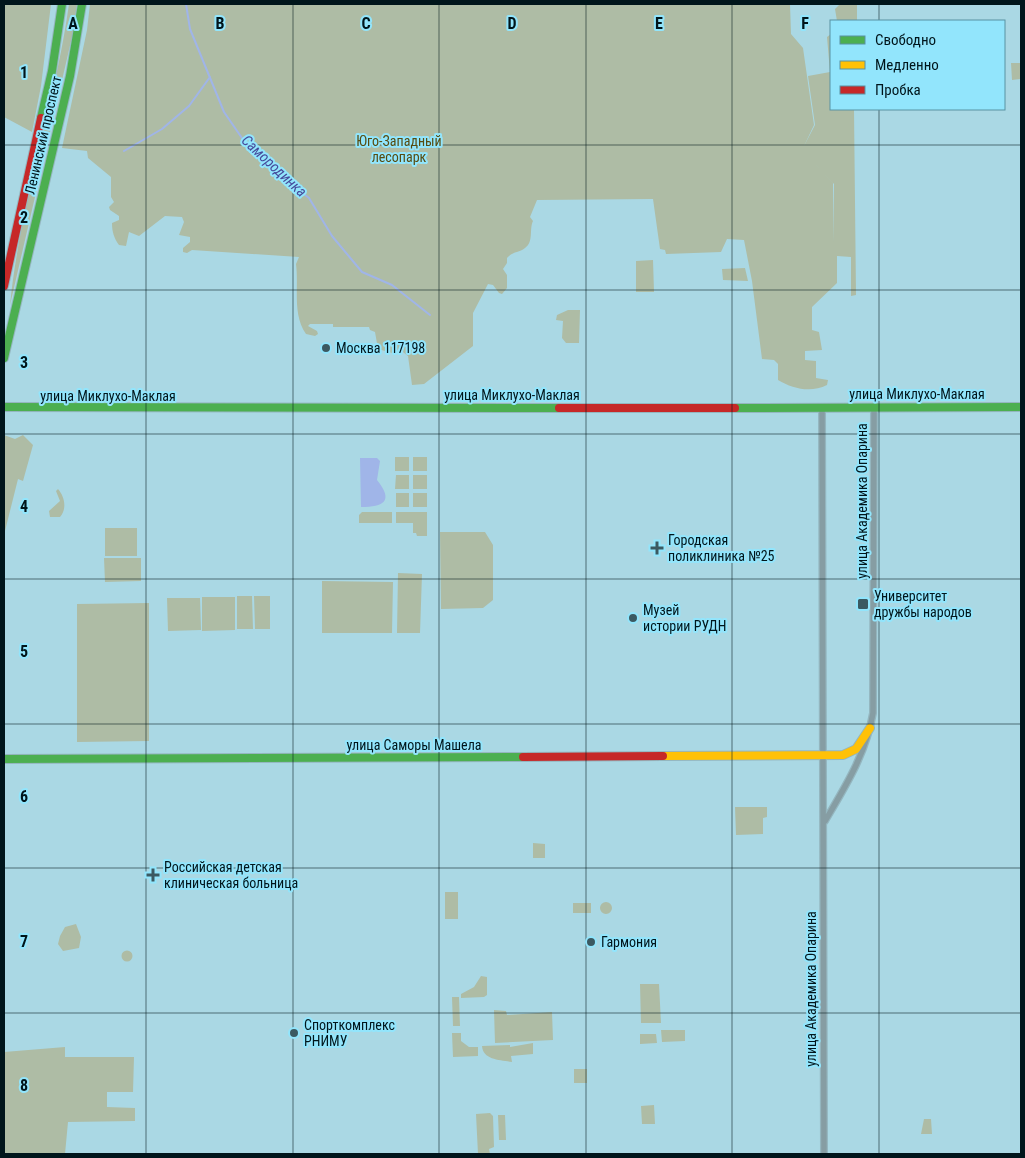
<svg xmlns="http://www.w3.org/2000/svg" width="1025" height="1158" font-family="'Roboto Condensed',sans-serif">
<rect width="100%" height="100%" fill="#aad8e4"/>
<!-- green -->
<path fill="#aebca5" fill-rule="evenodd" d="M4 4H51L41 86 32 132 4 117Z
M69 4H77L72 37 10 305C20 203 55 105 69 4Z
M90 4H790L791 34 803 48 814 125 804 146 815 125 808 76 830 72 827 37 831 34V109H854L856 295 851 296V257L837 256V283L812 307V330L819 332 822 350 805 351V360L816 361V378L828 380 827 385C811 393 793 389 778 380V364L774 360 762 359 752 281 744 240 727 239 721 252 666 254 665 250 660 249 653 199 537 200 530 217 533 221C529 229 534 242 525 248 519 253 513 251 507 258V263L503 269 507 275V288L502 294 499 293 493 285 488 284 473 313V346L424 384 412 385 408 356 399 349 392 353 378 349 375 332 370 330 369 327H333V324H310L308 326 317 331 318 334 315 336 306 334C292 314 299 287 296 264L299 257 192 250 187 253 183 252V248L190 242V237L179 235 184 222 182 217 165 216 139 236 129 232 126 246 119 245C114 238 112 232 112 223L119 220V216L110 210 109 207 114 202 111 197V177L88 158 87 151 62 148 87 30ZM803 151 834 184 833 242V183Z
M840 4H857V21H837L835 9Z
M1011 63H1021V79L1012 80Z
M653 260 654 292H636V261Z
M745 268 748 281 723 280 722 269Z
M568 310H580L579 343H566L562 338 563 321 556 320 557 315Z
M4 435 15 439 23 435 33 445 23 481 18 479 4 535Z
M395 457H409V471H395Z
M413 457H427V471H413Z
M396 475H409V489H395Z
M413 475H427V489H413Z
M58 489C65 497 67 509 60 517H50L49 511 60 501 56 491Z
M396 493H409V507H396Z
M413 493H427V507H413Z
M362 512H392V523H359V515Z
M396 512H427V536H417L416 533H413V523H396Z
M105 528H137V556H105Z
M440 532H485L493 545V600L483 608 441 609Z
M104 558H141V581L105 582Z
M398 573 422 574 420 633H397Z
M322 581 393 582 392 633H322Z
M237 596H252L253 629H237Z
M254 596H270V629H255Z
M202 597H235V630L202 631Z
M167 598H200L201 630 168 631Z
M149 603V741L77 742V604Z
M735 807H767V817L763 818V834L736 835Z
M533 843 545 844V858H533Z
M445 892H458V919H445Z
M600 908a6 6 0 1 1 12 0a6 6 0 1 1-12 0Z
M573 903H591V913H573Z
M76 924 81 937 79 948 63 951 58 944 60 936 65 927Z
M121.5 956a5.5 5.5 0 1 1 11 0a5.5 5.5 0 1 1-11 0Z
M481 976 487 977V995L484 997 461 998V994L474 987Z
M640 984H659L661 1023H641Z
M452 997H459L460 1026H453Z
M494 1010 506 1011 507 1015 552 1012 553 1040 495 1043Z
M661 1030H685V1041L662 1042Z
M452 1033H461V1041L469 1047H478V1056L453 1057Z
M640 1034H656L657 1043 640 1044Z
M533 1043V1054L511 1056 512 1062C500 1060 483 1060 482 1046L510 1045V1047Z
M65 1047V1057H134L133 1092H107V1107L135 1108V1121L68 1122 65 1154H4V1052Z
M574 1069H587V1083H574Z
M654 1105 655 1124H642L641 1106Z
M490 1113 493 1116 494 1147 489 1149 490 1154H478L476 1114Z
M498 1115H505L506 1140H499Z
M924 1119H931L932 1134H921Z"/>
<!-- water -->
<path fill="#a0b5e8" d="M360 458H377L380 461 377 480C394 501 384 507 361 507Z"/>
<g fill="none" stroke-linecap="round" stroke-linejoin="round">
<!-- stream -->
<path stroke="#a0b5e8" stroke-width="2" d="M186 4 190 29 224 112 244 141 277 173 309 198 332 236 362 272 392 285 430 315
M124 151 162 129 189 106 210 77"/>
<!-- street casing -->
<g stroke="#94b6bf" stroke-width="8">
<path id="street" d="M822 407 824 1154
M825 821C845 787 866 754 873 713L874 407"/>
</g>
<!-- fast casing -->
<g stroke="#94b6bf" stroke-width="10">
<path id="fast" d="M41 118 52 71 62 4
M4 358 70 76 82 4
M4 407 559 408
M735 408 1021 407
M4 759 523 757"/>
</g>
<!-- slow casing -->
<g stroke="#94b6bf" stroke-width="10">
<path id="slow" d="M663 756 843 755 856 749 870 728"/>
</g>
<!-- jam casing -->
<g stroke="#94b6bf" stroke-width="10">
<path id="jam" d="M4 286 41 118
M559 408H735
M523 757 663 756"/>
</g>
<!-- street -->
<use href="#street" stroke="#869da3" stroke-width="5.5"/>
<!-- fast -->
<use href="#fast" stroke="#4caf50" stroke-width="8"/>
<!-- slow -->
<use href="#slow" stroke="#ffc107" stroke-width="8"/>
<!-- jam -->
<use href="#jam" stroke="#c62828" stroke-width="8"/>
</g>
<!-- grid -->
<path fill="none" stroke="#00151b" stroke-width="1" stroke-opacity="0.55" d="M146 4V1154M293 4V1154M439 4V1154M586 4V1154M732 4V1154M879 4V21M879 109V1154M4 145H1021M4 290H1021M4 434H1021M4 579H1021M4 724H1021M4 868H1021M4 1013H1021"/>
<!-- markers -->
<g fill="#3b5961" stroke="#92e5fc" stroke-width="2">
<circle cx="326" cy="348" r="5"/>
<path d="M654.5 540.5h5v5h5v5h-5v5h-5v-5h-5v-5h5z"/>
<rect x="857" y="598" width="12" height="12" rx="2.5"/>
<circle cx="633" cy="618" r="5"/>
<path d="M150.5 867.5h5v5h5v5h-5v5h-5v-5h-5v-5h5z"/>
<circle cx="591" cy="942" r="5"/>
<circle cx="294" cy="1033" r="5"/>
</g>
<g text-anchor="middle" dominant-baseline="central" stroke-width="4" stroke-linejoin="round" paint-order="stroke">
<!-- street labels -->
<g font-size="14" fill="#00151b" stroke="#92e5fc">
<text transform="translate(43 135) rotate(-77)">Ленинский проспект</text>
<text x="917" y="394">улица Миклухо-Маклая</text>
<text x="512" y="395">улица Миклухо-Маклая</text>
<text x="108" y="396">улица Миклухо-Маклая</text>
<text transform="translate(862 501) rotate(-90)">улица Академика Опарина</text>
<text x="414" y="745">улица Саморы Машела</text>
<text transform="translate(811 989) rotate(-90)">улица Академика Опарина</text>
</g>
<!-- park labels -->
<g font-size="14" fill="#574b10" stroke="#92e5fc">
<text x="399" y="141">Юго-Западный<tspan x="399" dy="16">лесопарк</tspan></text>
</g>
<!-- poi labels -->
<g font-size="14" fill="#00151b" stroke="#92e5fc" text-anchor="start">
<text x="336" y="348">Москва 117198</text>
<text x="668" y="540">Городская<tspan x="668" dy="16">поликлиника №25</tspan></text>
<text x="874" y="596">Университет<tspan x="874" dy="16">дружбы народов</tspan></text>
<text x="643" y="610">Музей<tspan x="643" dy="16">истории РУДН</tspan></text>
<text x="164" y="867">Российская детская<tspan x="164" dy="16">клиническая больница</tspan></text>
<text x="601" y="942">Гармония</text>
<text x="304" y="1025">Спорткомплекс<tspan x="304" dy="16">РНИМУ</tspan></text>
</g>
<!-- water labels -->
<g font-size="15" font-style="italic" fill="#464b9b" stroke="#92e5fc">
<text transform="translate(274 166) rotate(43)">Самородинка</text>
</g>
</g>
<g font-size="16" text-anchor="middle" font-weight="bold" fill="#00151b" stroke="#92e5fc" stroke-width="4" stroke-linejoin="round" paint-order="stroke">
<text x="73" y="29">A</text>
<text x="220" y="29">B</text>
<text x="366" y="29">C</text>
<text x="512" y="29">D</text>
<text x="659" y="29">E</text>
<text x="805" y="29">F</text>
<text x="24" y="78">1</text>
<text x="24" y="223">2</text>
<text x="24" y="368">3</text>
<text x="24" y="512">4</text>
<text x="24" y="657">5</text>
<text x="24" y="802">6</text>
<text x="24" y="947">7</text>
<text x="24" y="1091">8</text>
</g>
<!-- border -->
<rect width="1025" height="1158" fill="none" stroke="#00151b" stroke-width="10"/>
<!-- legend -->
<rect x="830" y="20" width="175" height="90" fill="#92e5fc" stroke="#5892a2"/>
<rect x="840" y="36" width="25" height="8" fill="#4caf50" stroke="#5892a2"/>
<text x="875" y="45" font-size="15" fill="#00151b">Свободно</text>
<rect x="840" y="61" width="25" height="8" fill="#ffc107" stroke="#5892a2"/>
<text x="875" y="70" font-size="15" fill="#00151b">Медленно</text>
<rect x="840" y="86" width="25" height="8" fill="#c62828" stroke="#5892a2"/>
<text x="875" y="95" font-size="15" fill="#00151b">Пробка</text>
</svg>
